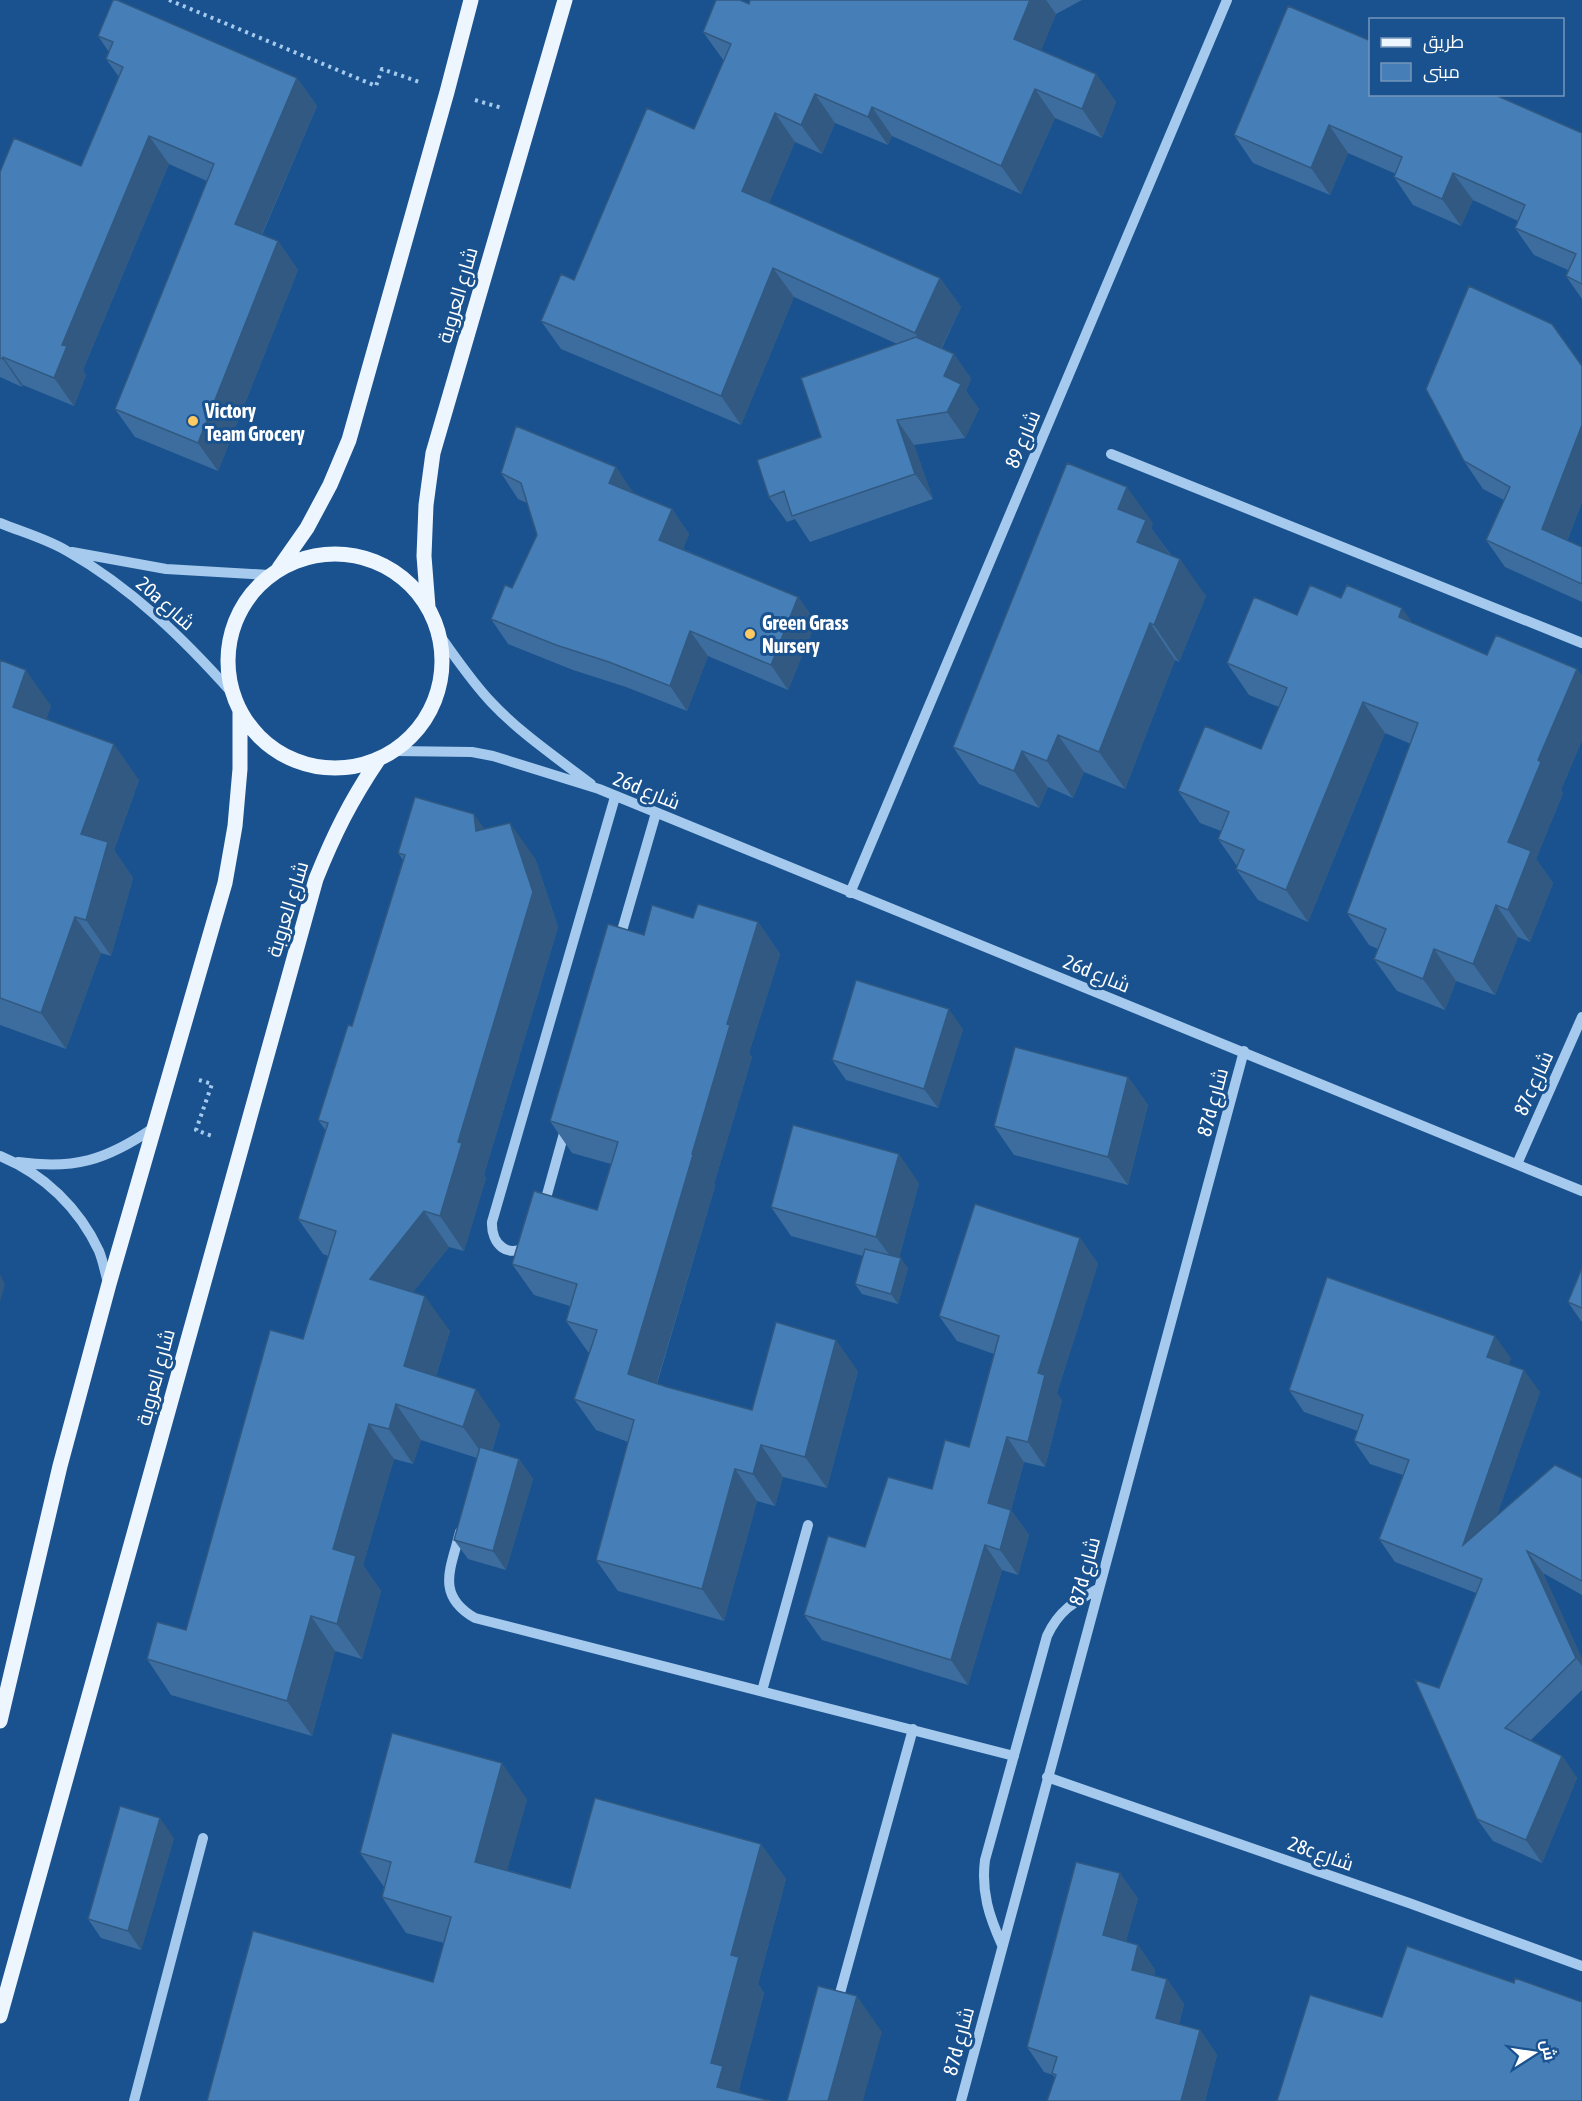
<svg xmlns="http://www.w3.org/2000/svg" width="1582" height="2101" font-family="'Asap Condensed',Cairo,sans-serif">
<rect width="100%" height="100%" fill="#19528e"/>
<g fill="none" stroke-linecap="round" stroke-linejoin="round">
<!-- path -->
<path stroke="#a6caee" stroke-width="4" stroke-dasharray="3 4.5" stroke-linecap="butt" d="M169 0 376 86 382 69 419 82
M475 100 502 108
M199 1080 212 1084 196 1130 212 1136"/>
<!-- minor -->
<path stroke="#a6caee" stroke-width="10" d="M1111 454 1582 643
M0 523C22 532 47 539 67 551 132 588 184 639 233 694
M72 552 166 569 269 575
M440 636C456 658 472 682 491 702 520 733 557 758 591 784
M395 751 472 752 493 756 599 789 1582 1191
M850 893 1227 0
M619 941 656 813
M0 1156C44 1174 79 1208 99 1251 103 1261 105 1272 108 1283
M18 1162C74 1170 106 1160 152 1129
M1517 1164 1582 1017
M543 1209 566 1126
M528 1245C508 1260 491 1244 492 1222L615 797
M460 1532C451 1568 435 1595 475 1618L1014 1756
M762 1691 808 1525
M1047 1777 1409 1903 1582 1966
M1002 1945C989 1916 981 1892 985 1860L1047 1636C1059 1610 1074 1602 1098 1589
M837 2004 913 1729
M134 2101 203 1838
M961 2101 1244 1051"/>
<!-- major -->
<path stroke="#edf5ff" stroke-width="15" d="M228 661a107 107 0 1 1 214 0a107 107 0 1 1-214 0Z
M279 568 307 528 330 485 349 440 447 92 471 0
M428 607 424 556 426 505 433 453 565 0
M0 1721 60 1466 109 1284 225 883 235 826 240 769V712
M0 2016 316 879C334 834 351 800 378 760"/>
</g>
<!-- wall -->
<path fill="#3c6d9e" d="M750 0H1082L1056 14 1041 50 1096 74 1116 102 1102 138 1055 118 1021 194 892 136 888 145 835 123 822 154 795 142 769 203 940 278 961 307 942 348 954 354 971 379 966 391 979 409 965 438 914 445 933 499 810 542 795 519 787 522 769 497 821 437 897 344 794 297 741 425 561 349 541 321 694 129 724 61 703 32 749 4Z
M1288 6 1582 133V299L1566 276 1568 270 1534 255 1515 228 1518 221 1473 200 1461 226 1413 205 1394 177 1396 174 1348 153 1330 195 1253 163 1234 135Z
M98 36 297 78 317 106 262 235 278 241 298 270 218 471 135 437 115 409 207 181 169 164 83 370 86 375 74 406 23 385 22 387 0 377V172L81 166 119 77 106 59 109 52Z
M1582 366V502L1567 541 1582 547V602L1505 567 1486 540 1504 500 1483 489 1464 461Z
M616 467 633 493 672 509 689 534 683 549 798 597 816 622 788 690 708 656 687 711 626 687 573 670 508 644 491 619 512 588 537 535 527 503 518 499 501 473Z
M1153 523 1151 528 1171 555 1206 596 1179 662 1175 660 1125 789 1084 772 1073 798 1048 787 1039 808 979 784 953 747Z
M1341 598 1413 623 1487 655 1577 669 1582 676V740L1561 790 1563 793 1536 859 1553 883 1530 942 1518 937 1495 995 1456 981 1445 1010 1397 991 1374 959 1378 949 1369 945 1347 913 1411 744 1385 733 1308 922 1258 900 1236 869 1237 866 1218 839 1221 831 1200 823 1178 791 1261 749 1279 707 1249 695 1227 663 1297 615Z
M0 660 51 706 46 719 139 780 114 850 133 878 111 956 101 953 66 1049 0 1025Z
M484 829 535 858 558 927 484 1175 486 1178 464 1251 449 1247 413 1292 450 1331 436 1376 500 1424 492 1451 519 1459 533 1479 506 1570 468 1559 454 1540 477 1458 421 1440 413 1464 394 1459 363 1565 381 1591 362 1659 335 1651 312 1736 171 1695 147 1659 186 1630 303 1339 328 1256 323 1254 298 1219 326 1131 318 1120 352 1026 403 860 398 853Z
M693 918 758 922 780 954 749 1053 752 1057 714 1184 715 1186 657 1384 752 1410 858 1371 827 1488 783 1477 775 1506 757 1501 724 1621 618 1591 596 1560 628 1442 596 1430 574 1399 590 1353 588 1352 566 1321 570 1306 534 1295 512 1264 597 1210 611 1164 572 1153 550 1121 644 935Z
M963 1029 938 1108 846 1080 832 1060Z
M1128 1077 1148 1105 1128 1185 1014 1155 994 1126Z
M919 1183 899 1258 908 1268 898 1304 862 1294 855 1284 863 1256 791 1236 771 1207Z
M1080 1238 1098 1264 1057 1393 1062 1400 1045 1467 1024 1462 1011 1510 1029 1535 1018 1575 1002 1570 968 1685 822 1640 804 1615 865 1547 932 1489 969 1447 994 1354 957 1341 939 1316Z
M1582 1268V1321H1581L1568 1302Z
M1511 1358 1508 1364 1540 1392 1497 1515 1582 1478V1595L1543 1573 1582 1659V1690L1531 1740 1562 1756 1577 1778 1542 1863 1493 1841 1477 1819 1439 1688 1476 1593 1395 1562 1379 1539 1403 1475 1370 1464 1354 1441 1358 1431 1304 1412 1289 1390Z
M527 1799 507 1870 570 1888 761 1844 786 1879 758 1984 764 1993 739 2089 207 2101 433 1982 444 1943 406 1933 382 1897 384 1887 360 1853Z
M174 1838 141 1950 101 1938 88 1919Z
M1138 1898 1126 1941 1138 1945 1155 1970 1154 1976 1167 1979 1184 2004 1179 2024 1200 2030 1217 2055 1205 2101H1047L1055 2078 1053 2075 1044 2072 1027 2047Z"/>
<!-- shaded-wall -->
<path fill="#315981" d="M1030 0H1046L1056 14 1034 68 1014 39Z
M1096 74 1116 102 1102 138 1082 109Z
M297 78 317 106 254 252 235 224Z
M1035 89 1055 118 1021 194 1001 166Z
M815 94 835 123 822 154 801 125Z
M872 107 892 136 888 145 868 117Z
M775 113 795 142 762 220 742 191Z
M1329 125 1348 153 1330 195 1311 168Z
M149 136 169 164 83 370 86 375 74 406 54 378 62 345Z
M1453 173 1473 200 1461 226 1442 199Z
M278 241 298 270 218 471 198 443Z
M773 268 794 297 741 425 721 396Z
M940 278 961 307 935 361 915 333Z
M954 354 971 379 966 391 979 409 965 438 947 412 944 376Z
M3 357 23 385 22 387 3 359Z
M897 420 914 445 933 499 915 474Z
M1582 425V502L1561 556 1542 529Z
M616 467 633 492 627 508 609 483Z
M1127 487 1153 523 1151 528 1171 556 1137 542 1118 509Z
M672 509 689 534 677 565 659 540Z
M1180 559 1206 596 1179 662 1154 625Z
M798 597 816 622 788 690 771 665Z
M1402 608 1425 640 1399 617Z
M1150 623 1175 660 1125 789 1099 752Z
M690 631 708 656 687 711 670 686Z
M1577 669 1582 676V740L1561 790 1563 793 1536 859 1553 883 1530 942 1508 910V842L1538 760Z
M26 670 51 706 38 743 13 707Z
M1363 702 1385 733 1308 922 1286 890Z
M1058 735 1084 772 1073 798 1047 761Z
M114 744 139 780 114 850 133 878 111 956 86 920 81 834Z
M1022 751 1048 787 1039 808 1014 771Z
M474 814 499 849 476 831Z
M510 823 535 858 558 927 484 1175 486 1178 464 1251 440 1216 458 1142Z
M1496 905 1518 937 1495 995 1473 964Z
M75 917 101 953 66 1049 41 1013Z
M758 922 780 954 749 1053 752 1057 714 1184 715 1186 650 1405 628 1374 692 1154 727 1024Z
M1434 949 1456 981 1445 1010 1423 979Z
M949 1009 963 1029 938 1108 924 1089Z
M1128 1077 1148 1105 1128 1185 1108 1157Z
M899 1154 919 1183 897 1265 876 1237Z
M424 1211 449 1247 395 1315 370 1279Z
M1080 1238 1098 1264 1057 1393 1062 1400 1045 1467 1028 1442 1038 1373Z
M901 1258 908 1268 898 1304 891 1294Z
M0 1274 5 1284 0 1302Z
M425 1296 450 1331 428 1401 404 1366Z
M1495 1336 1511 1358 1503 1380 1487 1357Z
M836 1340 858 1371 827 1488 805 1457Z
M1524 1370 1540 1392 1479 1567 1463 1545Z
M476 1389 500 1424 488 1462 463 1427Z
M396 1404 421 1440 413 1464 389 1429Z
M369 1424 394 1459 363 1565 381 1591 362 1659 337 1624 333 1549Z
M1007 1437 1024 1462 1006 1528 988 1503Z
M761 1445 783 1477 775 1506 753 1474Z
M519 1459 533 1479 506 1570 493 1551Z
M735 1469 757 1501 724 1621 702 1589Z
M1011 1510 1029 1535 1018 1575 1000 1550Z
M985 1545 1002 1570 968 1685 951 1660Z
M1527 1551 1543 1573 1582 1659V1666L1576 1658Z
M311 1616 335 1651 312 1736 287 1701Z
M1562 1756 1577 1778 1542 1863 1526 1840Z
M502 1763 527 1799 500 1897 475 1862Z
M160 1818 174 1838 141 1950 128 1931Z
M761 1844 786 1879 758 1984 764 1993 739 2089 747 2101 717 2087 711 2063 731 1955Z
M1120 1873 1138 1898 1121 1960 1103 1935Z
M1138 1945 1155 1970 1149 1995 1132 1970Z
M1167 1979 1184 2004 1174 2043 1156 2018Z
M857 1996 882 2032 863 2101H828Z
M1200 2030 1217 2055 1205 2101H1181Z"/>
<!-- building -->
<path fill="#467fb8" stroke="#315981" stroke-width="1.5" d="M113 0H117L297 78 235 224 278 241 198 443 115 409 214 164 149 136 62 345 67 346 54 378 3 357V359L0 358V172L14 138 81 166 123 67 106 59 113 42 98 36Z
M716 0H740L749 4 750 0H1030L1014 39 1096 74 1082 109 1035 89 1001 166 872 107 868 117 815 94 801 125 775 113 742 191 940 278 915 333 773 268 721 396 541 321 561 274 574 280 647 108 694 129 731 44 703 32Z
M1288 6 1371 41V94H1493L1582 133V284L1566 276 1576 254 1515 228 1525 205 1453 173 1442 199 1394 177 1402 157 1329 125 1311 168 1234 135Z
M1469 286 1552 324 1582 366V425L1542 529 1582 547V584L1486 540 1510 487 1464 461 1426 389Z
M916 337 954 354 944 376 961 384 947 412 897 420 915 474 792 516 784 491 769 497 757 460 821 437 801 378Z
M516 426 616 467 609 483 672 509 659 540 798 597 771 665 690 631 670 686 609 662 556 645 491 619 505 585 512 588 537 535 521 483 501 473Z
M1067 463 1127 487 1118 509 1146 520 1137 542 1180 559 1154 625 1150 623 1099 752 1058 735 1047 761 1022 751 1014 771 953 747Z
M1310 585 1341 598 1347 585 1402 608 1399 617 1487 655 1496 635 1577 669 1538 760 1541 762 1508 842 1531 851 1508 910 1496 905 1473 964 1434 949 1423 979 1374 959 1386 929 1347 913 1418 723 1363 702 1286 890 1236 869 1244 850 1218 839 1229 812 1178 791 1205 726 1261 749 1287 688 1227 663 1254 597 1297 615Z
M0 660 26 670 13 707 114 744 81 834 108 842 86 920 75 917 41 1013 0 998Z
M415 797 474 814 476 831 510 823 533 892 458 1142 462 1143 440 1216 424 1211 370 1279 425 1296 404 1366 476 1389 463 1427 396 1404 389 1429 369 1424 333 1549 356 1556 337 1624 311 1616 287 1701 147 1659 157 1622 186 1630 270 1330 303 1339 336 1231 298 1219 328 1123 318 1120 348 1025 352 1026 405 855 398 853Z
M698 904 758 922 727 1024 730 1025 692 1154 693 1155 628 1374 667 1387 752 1410 776 1322 836 1340 805 1457 761 1445 753 1474 735 1469 702 1589 596 1560 634 1420 574 1399 597 1330 566 1321 577 1284 512 1264 534 1191 597 1210 618 1142 550 1121 608 924 644 935 652 905 693 918Z
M856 980 949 1009 924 1089 832 1060Z
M1015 1047 1128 1077 1108 1157 994 1126Z
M793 1125 899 1154 876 1237 771 1207Z
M975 1204 1080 1238 1038 1373 1045 1375 1028 1442 1007 1437 988 1503 1011 1510 1000 1550 985 1545 951 1660 804 1615 828 1536 865 1547 888 1477 932 1489 945 1440 969 1447 999 1336 939 1316Z
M865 1249 901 1258 891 1294 855 1284Z
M1582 1268V1308L1568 1302Z
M1327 1277 1495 1336 1487 1357 1524 1370 1463 1545 1555 1465 1582 1478V1581L1527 1551 1576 1658 1505 1728 1562 1756 1526 1840 1477 1819 1415 1680 1439 1688 1482 1579 1379 1539 1409 1460 1354 1441 1363 1415 1289 1390Z
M480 1447 519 1459 493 1551 454 1540Z
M392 1733 502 1763 475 1862 570 1888 595 1798 761 1844 731 1955 739 1957 711 2063 723 2066 717 2087 771 2101H207L253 1931 433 1982 451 1917 382 1897 391 1862 360 1853Z
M120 1806 160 1818 128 1931 88 1919Z
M1076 1862 1120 1873 1103 1935 1138 1945 1132 1970 1167 1979 1156 2018 1200 2030 1181 2101H1047L1056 2075 1052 2073 1057 2057 1027 2047Z
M1407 1946 1514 1983 1515 1978 1582 2002V2101H1277L1310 1995 1382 2017Z
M818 1986 857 1996 828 2101H787Z"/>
<!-- markers -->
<g fill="#ffca63" stroke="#19528e" stroke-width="2">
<circle cx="193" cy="421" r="6"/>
<circle cx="750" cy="634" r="6"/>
</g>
<g text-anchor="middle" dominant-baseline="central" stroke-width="6" stroke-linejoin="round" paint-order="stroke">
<!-- street labels -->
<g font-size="20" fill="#fff" stroke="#19528e">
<text transform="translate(457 295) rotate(-74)">شارع العروبة</text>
<text transform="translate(1022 439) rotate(-67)">شارع 89</text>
<text transform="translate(166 603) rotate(41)">20a شارع</text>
<text transform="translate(647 790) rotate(22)">26d شارع</text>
<text transform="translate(287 909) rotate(-73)">شارع العروبة</text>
<text transform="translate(1097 973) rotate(22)">26d شارع</text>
<text transform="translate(1533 1083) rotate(-66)">87c شارع</text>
<text transform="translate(1212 1102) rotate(-75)">87d شارع</text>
<text transform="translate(155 1377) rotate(-75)">شارع العروبة</text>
<text transform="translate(1084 1571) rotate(-75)">87d شارع</text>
<text transform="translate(1321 1853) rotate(19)">28c شارع</text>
<text transform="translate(958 2041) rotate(-75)">87d شارع</text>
</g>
<!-- poi labels -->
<g font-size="20" font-weight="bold" fill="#fff" stroke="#19528e" text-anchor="start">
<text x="205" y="410">Victory<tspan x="205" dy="23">Team Grocery</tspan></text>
<text x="762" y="622">Green Grass<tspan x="762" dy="23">Nursery</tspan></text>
</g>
</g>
<!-- legend -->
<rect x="1369" y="18" width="195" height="78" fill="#19528e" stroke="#7597bb" stroke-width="1.5"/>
<rect x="1381" y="38" width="30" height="9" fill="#edf5ff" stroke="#7597bb" stroke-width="1.5"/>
<text x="1423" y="48" font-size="18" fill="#ffffff">طريق</text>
<rect x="1381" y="63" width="30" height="18" fill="#467fb8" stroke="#7597bb" stroke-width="1.5"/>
<text x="1423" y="78" font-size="18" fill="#ffffff">مبنى</text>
<!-- north arrow -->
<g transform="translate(1534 2053) rotate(78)" stroke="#19528e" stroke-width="4.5" paint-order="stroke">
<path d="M0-4.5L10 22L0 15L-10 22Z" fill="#ffffff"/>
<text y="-9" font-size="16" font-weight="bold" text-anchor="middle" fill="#ffffff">ش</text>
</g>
</svg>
